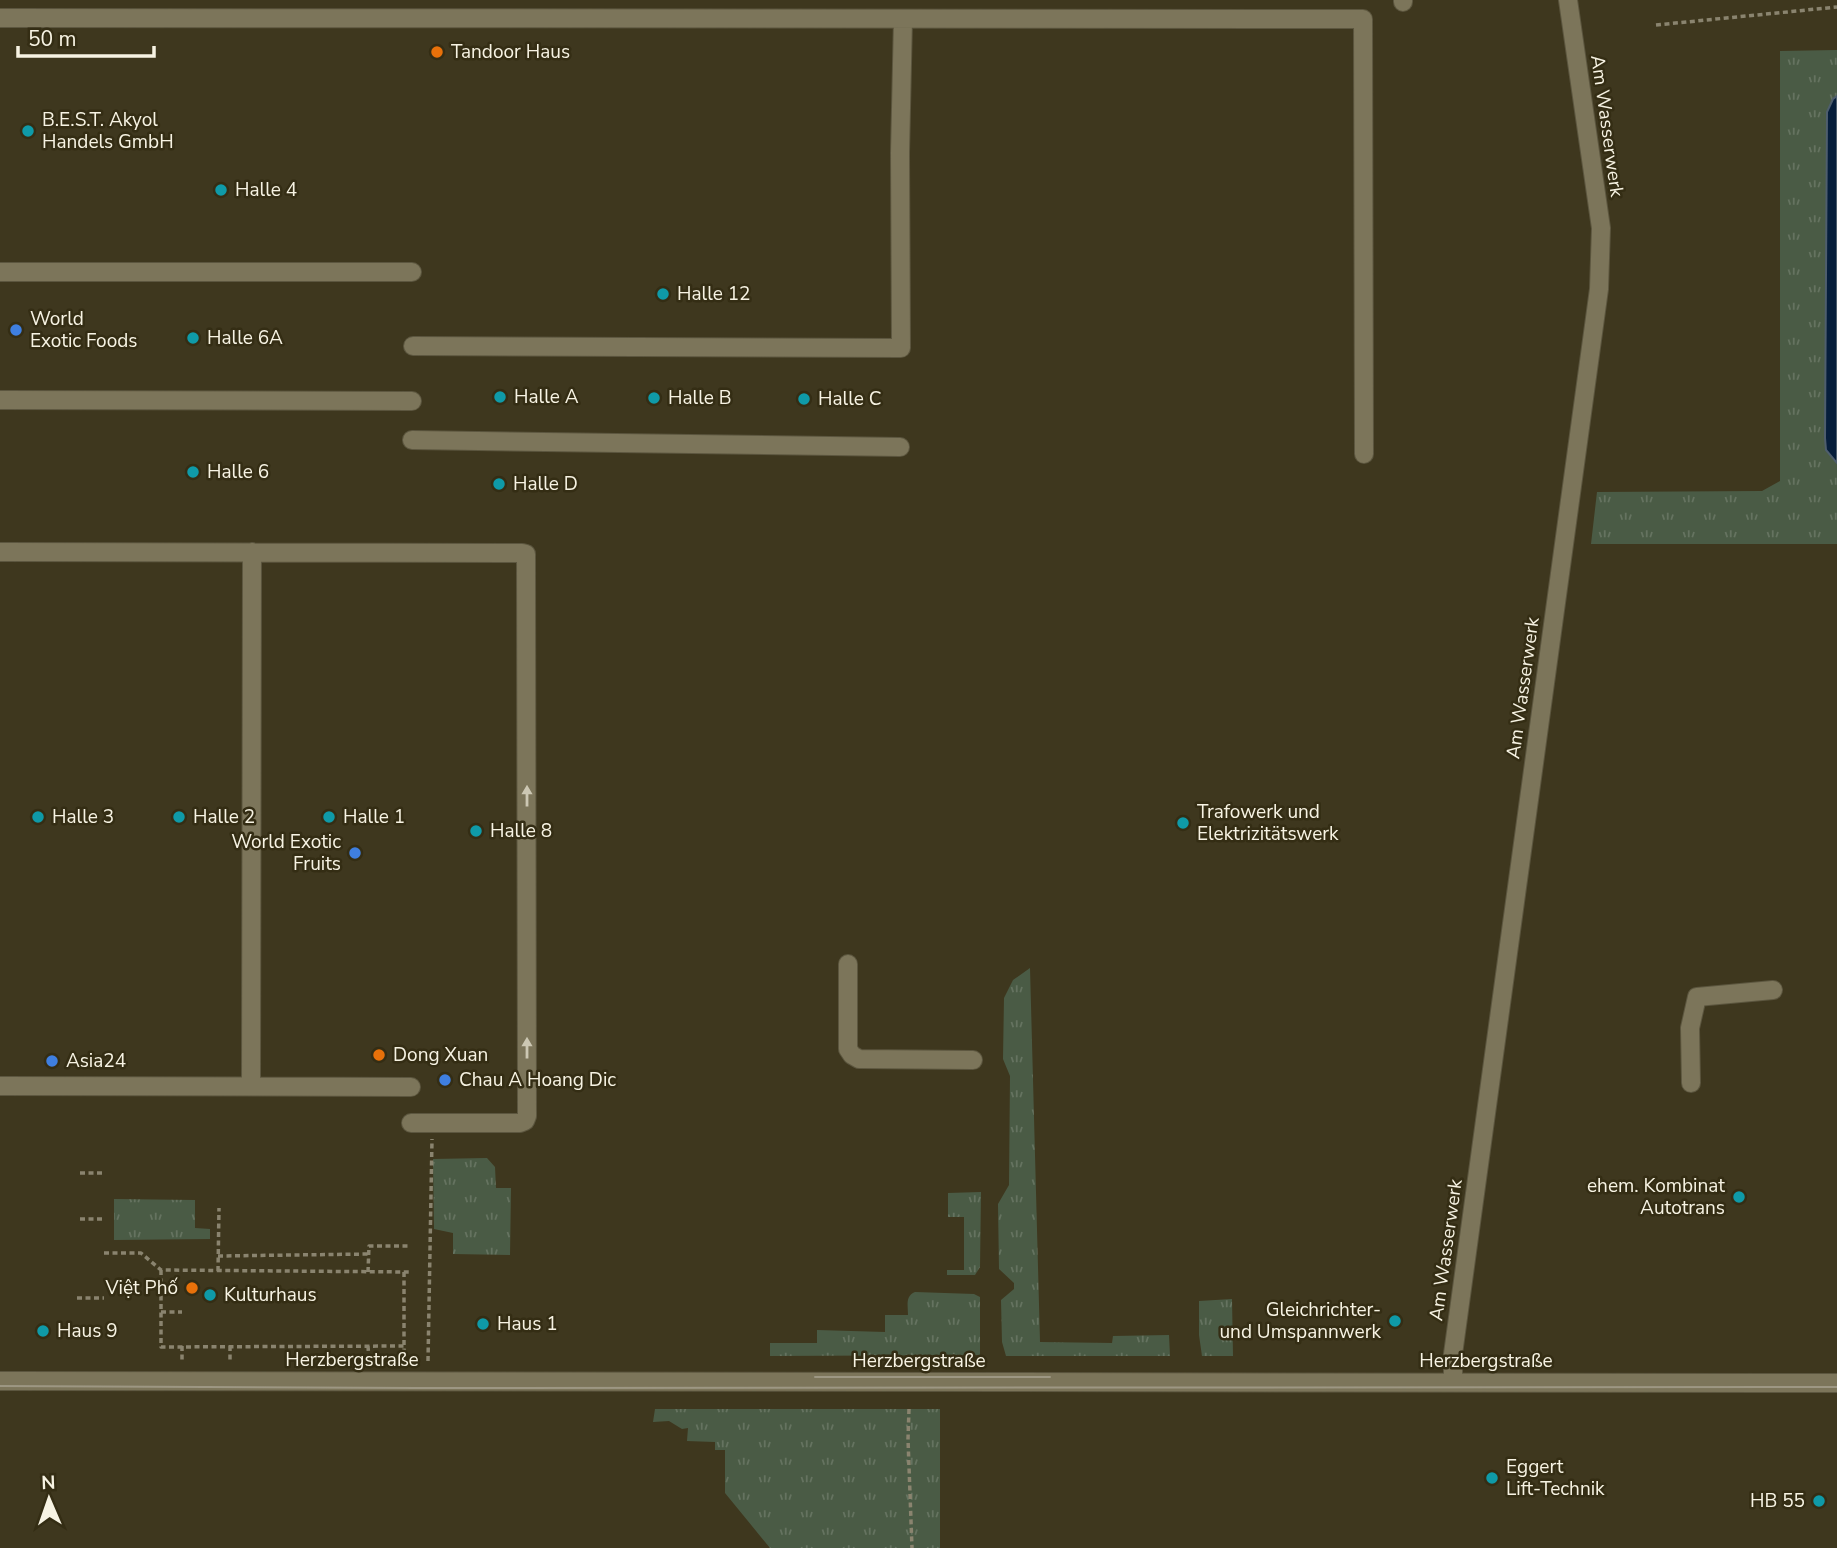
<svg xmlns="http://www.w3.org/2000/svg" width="1837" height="1548" font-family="'Nunito Sans',sans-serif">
<defs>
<pattern id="grass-tufts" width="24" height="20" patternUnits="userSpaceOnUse" patternTransform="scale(1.75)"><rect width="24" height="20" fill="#4a5b45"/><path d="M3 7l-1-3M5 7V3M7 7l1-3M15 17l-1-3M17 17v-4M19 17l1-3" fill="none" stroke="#657360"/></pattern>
</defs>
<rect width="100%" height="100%" fill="#3e371e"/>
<!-- grass -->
<path fill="url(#grass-tufts)" d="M1837 50V96L1833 99 1827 112 1825 438 1827 450 1837 463V544H1591L1597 492 1762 491 1780 481V51Z
M1030 968 1040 1342 1112 1343 1113 1336 1169 1335 1170 1356H1006L1002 1342 1001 1300 1014 1289V1283L999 1269 998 1204 1009 1185 1010 1076 1003 1059 1004 998 1013 980Z
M487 1158 495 1167 496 1188H511L510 1255 453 1254V1233L434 1229 433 1159Z
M981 1192 980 1267 975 1275H947V1270H964V1217H948V1193Z
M114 1199 195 1200V1228L210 1229V1239L114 1240Z
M915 1292 974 1294 980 1297V1355L770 1356V1343H817V1330L885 1332V1315H908C908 1306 905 1296 915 1292Z
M1232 1299 1233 1356H1202L1199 1335V1301Z
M655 1409H940V1548H770L725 1493V1450H715V1442L687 1441 688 1428 682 1429 669 1421 653 1422Z"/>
<!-- water -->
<path fill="#061e3b" stroke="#4e5e6d" stroke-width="2" d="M1837 96V463L1826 450 1825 438 1827 112 1833 99Z"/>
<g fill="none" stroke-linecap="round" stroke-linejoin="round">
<!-- minor casing -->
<g stroke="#5c563f" stroke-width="20">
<path id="minor" d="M1403 0V2
M0 18 1363 19 1364 454
M0 272H412
M413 346 901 348 900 153 903 19
M0 400 412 401
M412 440 900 447
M0 552 522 553 526 554 527 1116 525 1121 520 1123H411
M848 964V1049L852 1055 859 1059 973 1060
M1691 1083 1690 1028 1697 997 1773 990
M0 1086 411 1087
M251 1086 252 552
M0 1381 1837 1383
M1453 1382V1354L1599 289 1601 228 1568 0"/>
</g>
<!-- path -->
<path stroke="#8a846f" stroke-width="3.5" stroke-dasharray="5 3.5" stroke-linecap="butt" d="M1656 25 1837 7
M80 1173H104
M80 1219H104
M104 1253H141L161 1270 410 1272
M218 1256 369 1254
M161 1270V1347L404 1346
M218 1271 219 1208
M368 1272 369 1246H410
M404 1272V1361
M77 1298H104
M161 1312H182
M182 1346V1361
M230 1346V1361
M368 1346 369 1361
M428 1361 432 1139
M909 1409 908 1439 912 1548"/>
<!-- minor -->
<use href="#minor" stroke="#7c755a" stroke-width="18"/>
<!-- tram -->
<path stroke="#9d9783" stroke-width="2" d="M815 1377H1050
M0 1386 417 1388 1837 1387"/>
</g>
<!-- one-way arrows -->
<defs><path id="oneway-solid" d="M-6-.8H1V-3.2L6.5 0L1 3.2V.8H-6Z" transform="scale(1.75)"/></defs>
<g fill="#ccc7b3">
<use href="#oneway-solid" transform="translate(527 796) rotate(-90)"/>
<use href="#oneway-solid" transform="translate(527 1048) rotate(-90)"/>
</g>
<!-- markers -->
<g fill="#e8710a" stroke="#342d14" stroke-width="2.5">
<circle cx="437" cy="52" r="7"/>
<circle cx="379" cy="1055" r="7"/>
<circle cx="192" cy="1288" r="7"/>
</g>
<g fill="#0f9aa8" stroke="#342d14" stroke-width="2.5">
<circle cx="28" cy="131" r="7"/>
<circle cx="221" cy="190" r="7"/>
<circle cx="663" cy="294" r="7"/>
<circle cx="193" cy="338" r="7"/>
<circle cx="500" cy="397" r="7"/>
<circle cx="654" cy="398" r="7"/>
<circle cx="804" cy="399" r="7"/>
<circle cx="193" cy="472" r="7"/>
<circle cx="499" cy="484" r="7"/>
<circle cx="38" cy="817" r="7"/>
<circle cx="179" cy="817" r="7"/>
<circle cx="329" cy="817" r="7"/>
<circle cx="1183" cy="823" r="7"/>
<circle cx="476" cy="831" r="7"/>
<circle cx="1739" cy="1197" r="7"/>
<circle cx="210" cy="1295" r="7"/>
<circle cx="1395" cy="1321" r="7"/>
<circle cx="483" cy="1324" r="7"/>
<circle cx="43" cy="1331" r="7"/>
<circle cx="1492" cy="1478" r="7"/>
<circle cx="1819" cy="1501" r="7"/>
</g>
<g fill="#3f7fe0" stroke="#342d14" stroke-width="2.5">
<circle cx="16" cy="330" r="7"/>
<circle cx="355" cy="853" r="7"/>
<circle cx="52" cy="1061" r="7"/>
<circle cx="445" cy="1080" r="7"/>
</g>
<g text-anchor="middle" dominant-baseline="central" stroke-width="5" stroke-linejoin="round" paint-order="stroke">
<!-- poi labels -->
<g font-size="19" fill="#f7f3e3" stroke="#342d14" text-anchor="start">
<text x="451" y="52">Tandoor Haus</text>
<text x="42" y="120">B.E.S.T. Akyol<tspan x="42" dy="22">Handels GmbH</tspan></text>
<text x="235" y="190">Halle 4</text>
<text x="677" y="294">Halle 12</text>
<text x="30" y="319">World<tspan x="30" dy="22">Exotic Foods</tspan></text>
<text x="207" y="338">Halle 6A</text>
<text x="514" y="397">Halle A</text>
<text x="668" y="398">Halle B</text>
<text x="818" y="399">Halle C</text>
<text x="207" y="472">Halle 6</text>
<text x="513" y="484">Halle D</text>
<text x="1197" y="812">Trafowerk und<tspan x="1197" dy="22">Elektrizitätswerk</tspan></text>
<text x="52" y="817">Halle 3</text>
<text x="193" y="817">Halle 2</text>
<text x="343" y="817">Halle 1</text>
<text x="490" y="831">Halle 8</text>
<text x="341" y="842" text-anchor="end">World Exotic<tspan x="341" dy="22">Fruits</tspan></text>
<text x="393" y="1055">Dong Xuan</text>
<text x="66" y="1061">Asia24</text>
<text x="459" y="1080">Chau A Hoang Dic</text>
<text x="1725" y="1186" text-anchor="end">ehem. Kombinat<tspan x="1725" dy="22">Autotrans</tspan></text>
<text x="178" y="1288" text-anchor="end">Việt Phố</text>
<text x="224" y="1295">Kulturhaus</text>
<text x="1381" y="1310" text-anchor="end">Gleichrichter-<tspan x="1381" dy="22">und Umspannwerk</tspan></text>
<text x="497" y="1324">Haus 1</text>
<text x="57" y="1331">Haus 9</text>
<text x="1506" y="1467">Eggert<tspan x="1506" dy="22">Lift-Technik</tspan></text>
<text x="1805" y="1501" text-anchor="end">HB 55</text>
</g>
<!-- street labels -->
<g font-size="19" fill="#f7f3e3" stroke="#342d14">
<text transform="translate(1607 126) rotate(82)">Am Wasserwerk</text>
<text transform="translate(1523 688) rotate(-82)">Am Wasserwerk</text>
<text transform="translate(1446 1250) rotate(-82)">Am Wasserwerk</text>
<text x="352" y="1360">Herzbergstraße</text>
<text x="919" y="1361">Herzbergstraße</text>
<text x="1486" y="1361">Herzbergstraße</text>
</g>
</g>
<!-- north arrow -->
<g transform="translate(49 1499) rotate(358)" stroke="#342d14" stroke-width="5" paint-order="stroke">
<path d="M0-5L12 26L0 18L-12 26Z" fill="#f7f3e3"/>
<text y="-10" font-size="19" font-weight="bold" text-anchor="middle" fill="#f7f3e3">N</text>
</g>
<!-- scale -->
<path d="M18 46v10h136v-10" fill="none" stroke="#f7f3e3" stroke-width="3.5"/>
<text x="28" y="46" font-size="21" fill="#f7f3e3" stroke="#342d14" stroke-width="5" paint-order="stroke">50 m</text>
</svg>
